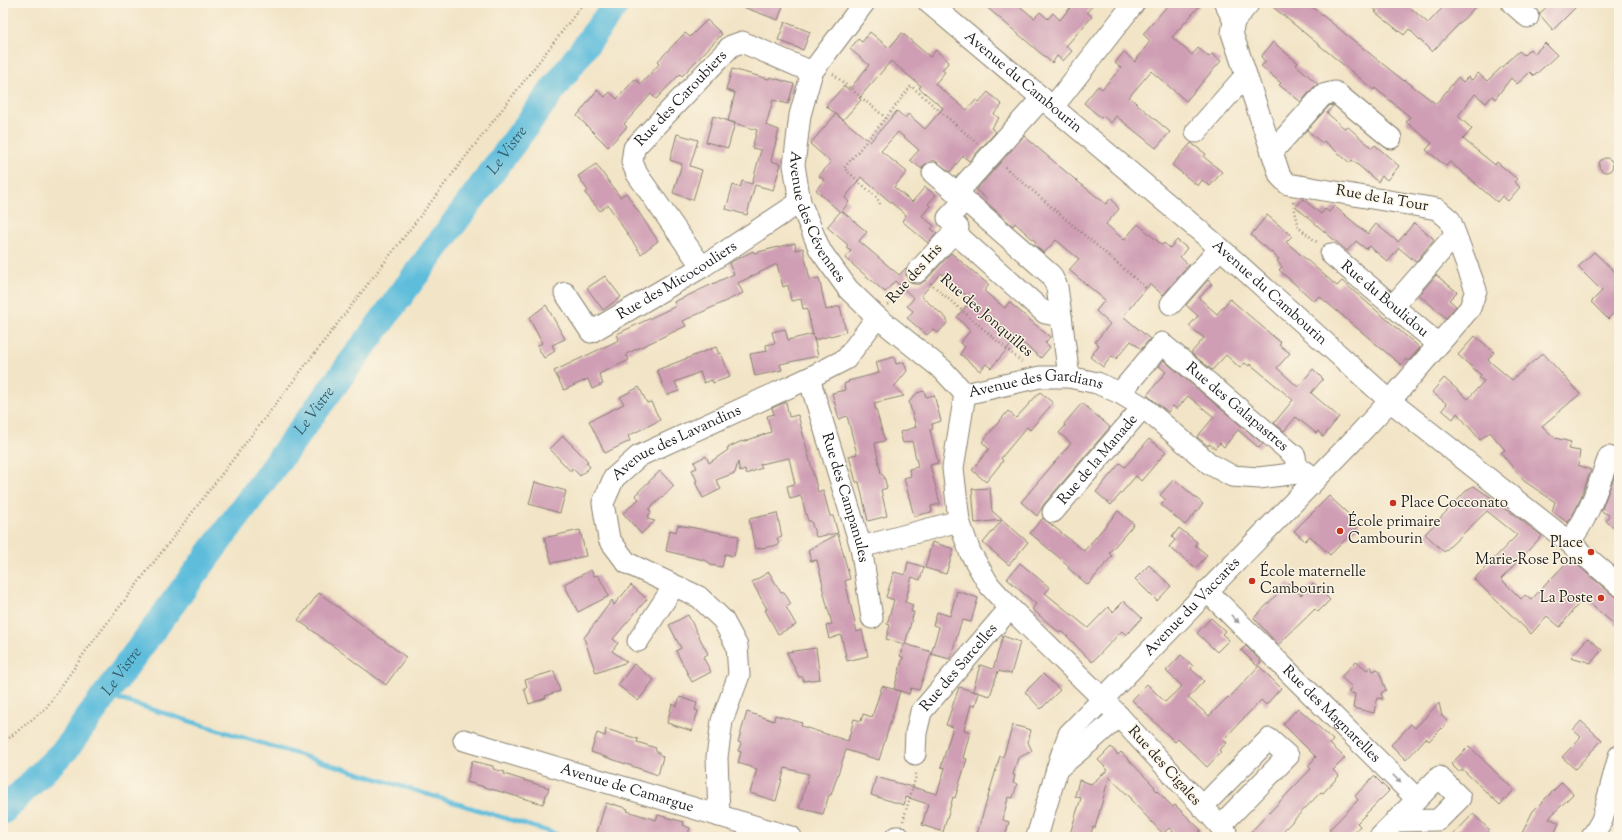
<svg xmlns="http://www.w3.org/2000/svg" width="1622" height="840" font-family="'Sorts Mill Goudy',serif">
<rect width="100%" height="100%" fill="#fcf5e5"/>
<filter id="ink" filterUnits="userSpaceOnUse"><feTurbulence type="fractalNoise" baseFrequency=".025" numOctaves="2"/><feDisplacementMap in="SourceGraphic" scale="8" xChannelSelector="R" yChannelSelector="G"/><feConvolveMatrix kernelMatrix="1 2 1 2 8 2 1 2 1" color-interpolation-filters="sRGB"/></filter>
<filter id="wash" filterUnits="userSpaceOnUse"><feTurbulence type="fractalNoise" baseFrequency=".012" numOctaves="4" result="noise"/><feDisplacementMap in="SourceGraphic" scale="16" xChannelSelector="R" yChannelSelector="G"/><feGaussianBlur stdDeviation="0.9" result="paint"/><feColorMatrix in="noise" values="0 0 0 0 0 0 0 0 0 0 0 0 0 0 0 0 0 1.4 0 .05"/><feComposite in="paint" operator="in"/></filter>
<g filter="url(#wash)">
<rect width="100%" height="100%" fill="#f2e4c6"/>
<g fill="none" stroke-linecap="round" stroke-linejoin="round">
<!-- stream -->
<path stroke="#5ebddc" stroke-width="4.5" d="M105 695 566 837"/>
<!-- river -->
<path stroke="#5ebddc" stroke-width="27" id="s1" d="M3 811 66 749 127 665 617 3"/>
</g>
<g id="blocks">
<!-- building -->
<path fill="#cf9eb4" d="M735 3H784L778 20 735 4Z
M982 3H1016L1034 18 1040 12 1048 19 1053 13 1060 20 1074 3H1095L1087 12 1092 17 1066 46 1072 51 1063 61 1057 56 1052 63Z
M1170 3H1202L1172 37 1192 55 1198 48 1209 57 1212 54 1221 61 1186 101 1151 71 1129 97 1170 132 1156 148 1116 116 1111 123 1103 116 1101 118 1084 103 1098 86 1102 89 1121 68 1115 63 1124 52 1135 62 1150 41 1143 34Z
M1268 3H1307L1404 81 1405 80 1436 104 1458 77 1463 82 1468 77 1472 80 1478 73 1487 81 1519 51 1524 55 1530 49 1534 54 1545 43 1557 55 1534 76 1530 72 1517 84 1511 78 1495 99 1492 96 1486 103 1475 94 1458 116 1472 129 1463 139 1495 165 1497 162 1517 179 1514 182 1520 187 1508 201 1502 196 1497 202 1450 162 1446 166 1426 150 1432 143 1406 122 1410 117 1375 88 1374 90Z
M1367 3H1405L1428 23 1447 3H1479L1432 52 1409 29 1404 35 1375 12 1377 11Z
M1551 3H1580L1553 30 1539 14Z
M707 20 722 34 682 76 680 74 656 99 651 94 624 124 627 127 608 147 577 116 597 90 605 97 610 92 617 99 635 79 641 84 659 64 657 62 685 33 690 37Z
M785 22 810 32 803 50 778 40Z
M870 32 889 48 902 33 930 57 936 50 949 62 942 70 945 72 935 84 967 110 976 100 979 102 988 92 1002 105 994 114 999 118 991 128 996 132 969 161 963 156 950 172 934 160 924 165 922 169 910 160 919 150 898 132 881 151 907 172 894 187 912 202 925 187 936 195 928 204 930 206 922 216 934 226 931 229 937 233 928 243 902 221 906 215 861 177 845 198 849 202 842 211 867 232 859 241 899 275 907 267 906 276 909 281 914 284H920L926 280 951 253 989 285 984 291 1005 308 1009 302 1050 337 1045 343 1050 347 1041 358 1017 338 991 368 986 364 980 371 960 354 965 347 960 343 970 331 957 317 971 300 941 273 921 296 947 319V323L938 333 933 329 927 335 907 318 913 311 907 306 914 298 895 281 885 292 845 258 851 251 846 248 848 245 827 227 840 212 816 190 824 180 819 176 831 162 810 144 836 114 870 142 897 111 905 118 908 114 925 129 943 108 919 88 921 86 891 61 859 98 861 100 843 120 826 106 844 86 849 90 869 65 850 49 858 39 862 42Z
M1273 42 1298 63 1296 65 1318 84 1314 87 1301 102 1279 85 1281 83 1261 66 1266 62 1261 57Z
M732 69 769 79 770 77 794 84 788 104 773 100 766 125 779 130 771 161 781 164 773 190 755 185 747 215 726 209 733 185 740 188 742 181 752 184 761 150 752 148 757 130 728 121 735 93 726 90Z
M1332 105 1333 106 1327 113 1344 128 1347 126 1372 148 1375 145 1399 166 1387 180 1382 176 1378 182 1352 160 1350 163 1324 141 1322 143 1307 130 1329 106Z
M713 116 735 123 728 148 706 142Z
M677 134 698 140 690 166 702 170 693 200 673 193 682 164 670 160Z
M1024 136 1072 177 1106 204 1111 198 1119 209 1106 224 1124 240 1138 224 1162 245 1164 243 1170 248 1177 240 1187 248 1180 257 1189 265 1163 295 1150 284 1123 316 1150 339 1141 349 1131 341 1116 359 1112 356 1103 367 1090 357 1099 345 1095 342 1110 324 1096 311 1105 300 1069 270 1079 259 1056 240 1044 253 1034 245 1036 242 1015 223 1013 226 986 202 988 200 976 190Z
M1191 143 1206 154 1204 157 1222 172 1210 186 1202 180 1198 186 1172 165Z
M1599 165a7 7 0 1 1 14 0a7 7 0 1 1-14 0Z
M596 164 620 197 626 193 658 241 641 254 608 205 600 211 585 193 588 191 578 176Z
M1303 199 1321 214 1325 209 1329 212 1334 206 1368 234 1376 224 1398 242 1414 223 1434 239 1416 262 1399 248 1388 262 1369 246 1366 249 1356 241 1347 251 1296 207Z
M1267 215 1292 236 1286 242 1337 286 1342 281 1420 348 1408 361 1406 359 1401 365 1319 296 1314 301 1279 270 1282 267 1277 261 1279 259 1251 235Z
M795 243 796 250 803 248 810 280 819 278 826 310 840 306 846 332 814 340 807 308 803 309 801 299 791 301 788 285 783 287 777 264 738 283 743 293 683 321 686 326 626 354 629 360 599 374 603 384 592 389 588 379 564 390 554 371 619 340 617 334 676 306 674 302 734 274 729 264 733 261 753 251 754 253Z
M1594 252 1619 276V308L1608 319 1591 302 1602 291 1578 267Z
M1436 275 1457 292 1449 300 1456 306 1446 318 1419 295Z
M605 276 621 297 603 310 587 288Z
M1208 280 1212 284 1199 298 1217 314 1230 299 1281 343 1279 345 1290 353 1277 368 1298 387 1313 369 1323 379 1311 393 1339 417 1323 437 1318 431 1316 433 1296 417 1284 431 1274 423 1293 400 1250 364 1249 366 1245 363 1240 368 1226 355 1212 370 1191 353 1204 338 1189 326 1198 316 1186 305Z
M546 305 565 339 552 345 555 351 544 358 537 346 542 343 529 318Z
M785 329 788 340 813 334 818 356 780 364 782 370 755 376 750 354 767 351 766 345 775 343 772 332Z
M1475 336 1494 352 1488 360 1512 380 1543 353 1580 394 1542 426 1555 438 1571 442 1568 449 1580 451 1578 465 1591 470 1577 507 1568 523 1552 511 1555 502 1524 481 1501 453 1505 450 1490 432 1480 440 1457 413 1453 419 1442 410 1447 404 1432 392 1444 378 1468 399 1484 381 1479 378 1481 375 1458 355Z
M716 347 719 354 721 353 730 377 713 383 712 380 704 383 700 372 675 382 679 391 667 395 657 370Z
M894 357 896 364 904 362 907 371 894 387 904 396 874 403 885 441 875 443 881 474 884 476 887 488 881 490 887 516 868 521 859 482H856L849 456 857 454 847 416 839 419 832 393 845 390 844 384 849 382 848 381 879 373 876 362Z
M1163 360 1263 444 1259 448 1238 430 1224 447 1220 443 1215 448 1209 444 1208 446 1197 437 1214 417 1188 396 1177 409 1173 406 1168 412 1147 395 1166 372 1159 366Z
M639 387 647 403 651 402 660 420 628 436 630 441 605 453 589 421 624 404 620 397Z
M924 391 926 397 934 395 941 421 932 424 933 429 930 430 938 463 930 465 940 504 931 506 932 512 914 516 904 478 911 476 909 469 918 467 912 441 903 443 900 432 916 427 909 402 917 393Z
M1040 392 1053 403 1030 430 1027 427 1001 458 1003 461 986 482 972 470 989 449 982 442 1008 411 1016 418Z
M786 402 789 417 798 415 818 492 823 490 830 516H833L838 533 816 537 811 521H808L801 496 790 499 787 486 795 484 789 458 760 464 762 468 746 474 745 470 740 472 738 462 735 473 716 480 721 489 703 498 695 482 697 481 692 470 697 468 694 462 706 456 709 463 728 450 727 448 742 441V442L771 432 767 416 774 414 772 408Z
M1082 403 1110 427 1044 504 1037 516 1021 502 1071 443 1059 433 1065 426 1064 424Z
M563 436 588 461 586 462 590 467 580 476 572 468 571 472 550 449Z
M1149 439 1166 452 1141 481 1136 476 1111 505 1096 492 1120 463 1125 467Z
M1619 464V533L1606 521 1609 515 1601 511Z
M660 471 674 486 649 509 651 512 648 516 649 517 647 519 655 521 641 534 623 513 639 499 635 495Z
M1174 479 1203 504 1185 525 1161 505 1166 500 1160 495Z
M535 482 566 491 560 513 529 504Z
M1474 486 1499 503 1501 507 1512 513 1542 536 1501 579 1521 599 1525 595 1531 600 1569 560H1572L1611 594 1619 598V628L1583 598 1560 627 1547 616 1531 634 1474 579 1517 535 1487 511 1444 552 1425 534 1468 489Z
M990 488 992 511 1028 542 1009 565 983 543 1002 520 975 523 972 489Z
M1329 496 1360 525 1330 555 1310 536 1305 541 1294 531Z
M1118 511 1134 524 1109 553 1112 556 1088 585 1068 568 1069 566 1030 533 1043 518 1084 551Z
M777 513 782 537 777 538 779 545 755 549 749 519Z
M678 525 739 536 734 556 725 554 722 567 710 565V563L704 560 666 551 670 530 676 532Z
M1179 528 1197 542 1195 545 1207 555 1196 568 1169 547 1175 540 1172 537Z
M580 530 586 556 552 563 544 538Z
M838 534 850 579 845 581 857 632 862 630 868 656 847 661 841 635 829 639 826 626 832 624 822 586 823 585 817 560 811 561 808 550Z
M932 542 954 549 946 574 925 568Z
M908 562 924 567 920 580 912 577 905 602 913 605 911 612H914L905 644 932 652 919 690 911 688 909 694 894 689 903 657 900 656 904 644 886 639 890 625 887 624 894 600 886 597 894 572 905 575Z
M1020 563 1050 588 1045 593 1088 628 1108 607 1113 612 1124 601 1142 618 1126 635 1122 631 1092 662 1062 631 1060 633 1032 609 1036 604 1007 579Z
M1149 565 1171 586 1157 601 1135 579Z
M591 570 594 576 598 575 609 596 578 612 564 584Z
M769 572 781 593 784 592 791 604 786 607 796 625 778 634 765 610 767 609 752 582Z
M1288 583 1301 595 1313 583 1330 600 1318 612 1315 609 1278 645 1254 618Z
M631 585 647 599 613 639 618 643 612 651 627 662 596 673 584 638 612 600 614 605Z
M957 591 978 598 971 622 963 620 960 626 950 659 931 654 939 627 933 625 937 612 950 616Z
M319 593 406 657 386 685 298 620Z
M688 615 708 654 703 657 711 672 692 682 676 651 681 648 669 625Z
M1211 618 1225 631 1222 634 1229 640 1217 652 1197 633Z
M1003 636 1020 642 1011 674 998 671 990 696 973 691 980 665 993 669Z
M1588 638 1602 650 1591 663 1571 657Z
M1246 646 1261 662 1257 666 1241 650Z
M816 648 820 679 803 681V677H799L787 653V652Z
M1181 655 1193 666 1191 669 1204 681 1188 698 1209 716 1228 697 1229 698 1259 666 1281 688 1266 705 1261 700 1223 740 1227 743 1219 750 1221 752 1207 767 1178 739 1175 742 1132 700 1147 684 1165 702 1182 686 1166 671Z
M1356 661 1367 670 1371 666 1373 671 1378 669 1386 690 1381 693 1383 699 1377 698 1374 713 1353 708 1355 694 1348 692 1352 687 1341 677Z
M634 664 654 680 638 701 618 685Z
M554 671 560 691 545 696 546 698 529 704 524 688 527 687 525 680Z
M1043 674 1060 690 1041 709 1025 692Z
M882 686 900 691 879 760 846 750 831 795H829L823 814 799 808 809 774 785 768 776 801 750 793 757 769 738 763 741 752 738 751 741 743 738 742 747 712 774 721 775 715 802 723 801 726 848 741 854 719 861 721 863 714 872 717Z
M959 687 979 693 975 706 971 705 964 730 970 732 963 758 967 759 955 798 953 797 943 832 922 825 928 804 906 797 904 805 871 795 876 777 937 794 945 768 941 767 953 727 946 725Z
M680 697 697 703 695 710 698 711 692 731 667 723 672 704 677 706Z
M1439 703 1442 716 1448 722 1429 741 1426 738 1406 760 1391 745 1411 724 1415 728Z
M1298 708 1333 740 1330 744 1345 758 1333 770 1339 776 1323 793 1321 792 1283 831 1290 837H1246L1311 769 1308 766 1316 757 1283 724Z
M1581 721 1602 740 1575 769 1562 757 1581 737 1573 730Z
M1013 725 1031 730 1028 742 1032 751 1018 758 1013 775H1015L1013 783 1017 784 1013 798 1008 797 1003 820 1009 822 1005 837H976L1000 756 1003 757Z
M606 729 638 739 637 742 656 748 655 750 663 757 658 775 591 752 597 733 605 736Z
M1469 746 1514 790 1500 805 1462 769 1459 772 1451 764Z
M1111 747 1118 755 1121 752 1155 787 1154 788 1173 807 1175 805 1201 830 1195 837H1179L1169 828 1163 834 1130 799 1131 798 1109 777 1095 828 1093 827 1090 837H1069L1081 798 1075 796 1079 780 1091 784 1108 770 1098 760Z
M472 761 493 766V769L505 772 504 774 549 788 543 804 467 782Z
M1374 776 1389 791 1357 823 1360 826 1350 837H1337L1329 830 1358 800 1355 796Z
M1562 782 1573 794 1549 818 1559 823 1553 837H1520L1533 811Z
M606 803 613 805V804L628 809 627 811 656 820 658 815 684 822 683 825 690 828 687 837H598L599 833 597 832Z
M1473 814 1490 830 1483 837H1451Z"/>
</g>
</g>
<g filter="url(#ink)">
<use href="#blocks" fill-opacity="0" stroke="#878071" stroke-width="1"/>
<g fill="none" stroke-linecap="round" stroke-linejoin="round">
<!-- minor casing -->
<g stroke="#878071" stroke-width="23">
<g id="minor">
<path id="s2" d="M864 3 812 72 800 115 794 165 800 202 820 250 848 289 877 317 943 370 965 394"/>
<path id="s3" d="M929 3 1220 248 1390 401 1569 542 1619 585"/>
<path d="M1512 3 1528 17"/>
<path d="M1234 21 1249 3"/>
<path d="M1053 107 1134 3"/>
<path d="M1196 132 1246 75"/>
<path d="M1272 152 1323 95 1335 92 1391 138"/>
<path d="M933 173 965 200"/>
<path d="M957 193 1042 98"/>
<path id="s4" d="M1331 254 1438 344"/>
<path id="s5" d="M702 267 637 174 632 162 634 148 731 46 742 42 812 72"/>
<path d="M917 272C931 257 944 243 958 228L948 218 965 200 1051 275 1057 287 1061 316 1045 313 954 232"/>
<path id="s6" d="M565 293 591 332 702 267 800 202"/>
<path d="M1171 304 1220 248"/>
<path d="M1393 306 1455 235"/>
<path d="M1061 316 1069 377"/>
<path id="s7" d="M1166 347 1295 456 1297 472"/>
<path id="s8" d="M809 378 861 547 872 618"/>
<path d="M1120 393 1162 343"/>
<path id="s9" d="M1053 512 1143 407"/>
<path d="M1569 542C1589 518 1598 485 1609 457"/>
<path d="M861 547 959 521"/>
<path id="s10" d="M1207 591 1417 799"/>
<path d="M638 641 674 586"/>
<path id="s11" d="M464 740 791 837"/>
<path id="s12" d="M915 754 916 733 921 712 1010 608"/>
<path d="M1057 769 1092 740 1119 716"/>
<path d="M1202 807 1269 739 1288 756 1220 826"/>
<path id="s13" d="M719 816 717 757 722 721 739 675 737 646 723 620 699 597 627 563 609 539 603 503 614 478 639 456 809 378 846 359 877 317"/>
<path id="s14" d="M1226 832 1103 699 1010 608 989 585 970 552 959 521 953 468 965 394 1040 377H1069L1097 383 1120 393 1143 407 1210 464 1232 476 1259 478 1306 472 1314 480"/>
<path d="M896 837H899"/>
<path id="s15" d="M1037 837 1060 759 1069 734 1348 446 1390 401 1470 308 1476 290 1450 220 1437 209 1288 184 1280 176 1232 33 1234 21 1225 3"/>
<path d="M1380 837 1439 777 1460 798 1438 820 1395 821"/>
<path d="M1592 837 1602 820 1619 756"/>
</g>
</g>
<!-- path -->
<path stroke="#878071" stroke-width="2.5" stroke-dasharray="1 3" stroke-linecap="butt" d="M833 74 886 118 911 86 978 144
M1005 167 1146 288
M1293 202 1299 228 1318 243
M880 204 877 198 844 168 886 118
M930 283 1023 363
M888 305 906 284
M3 743 46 708 88 648 584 3
M903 821 916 776V772"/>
<!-- minor -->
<use href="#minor" stroke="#fff" stroke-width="21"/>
</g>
<!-- one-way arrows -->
<defs><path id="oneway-solid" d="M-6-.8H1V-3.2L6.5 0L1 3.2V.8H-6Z"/></defs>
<g fill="#999">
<use href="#oneway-solid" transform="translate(1235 619) rotate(45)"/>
<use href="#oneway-solid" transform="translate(1397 779) rotate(45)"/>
</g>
</g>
<!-- markers -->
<g fill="#c8321e" stroke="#fcf5e5" stroke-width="1.5">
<circle cx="1393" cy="503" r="4"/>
<circle cx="1340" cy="531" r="4"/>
<circle cx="1591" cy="552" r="4"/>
<circle cx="1252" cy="581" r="4"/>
<circle cx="1601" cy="598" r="4"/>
</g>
<g text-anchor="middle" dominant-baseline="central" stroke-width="3" stroke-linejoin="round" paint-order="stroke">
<!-- street labels -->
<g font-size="15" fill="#1c1c1c" stroke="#fcf5e5">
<text stroke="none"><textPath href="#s3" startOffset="123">Avenue du Cambourin</textPath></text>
<text stroke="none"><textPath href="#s5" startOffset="209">Rue des Caroubiers</textPath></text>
<text transform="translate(1382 199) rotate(10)">Rue de la Tour</text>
<text stroke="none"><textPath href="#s2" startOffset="238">Avenue des Cévennes</textPath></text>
<text transform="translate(915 274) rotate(-48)">Rue des Iris</text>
<text stroke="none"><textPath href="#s6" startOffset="147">Rue des Micocouliers</textPath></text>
<text stroke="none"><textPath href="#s3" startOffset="447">Avenue du Cambourin</textPath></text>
<text stroke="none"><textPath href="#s4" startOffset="70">Rue du Boulidou</textPath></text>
<text transform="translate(986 316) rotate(41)">Rue des Jonquilles</text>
<text stroke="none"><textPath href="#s14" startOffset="614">Avenue des Gardians</textPath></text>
<text stroke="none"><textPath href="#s7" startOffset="93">Rue des Galapastres</textPath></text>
<text stroke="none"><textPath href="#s13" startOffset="482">Avenue des Lavandins</textPath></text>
<text stroke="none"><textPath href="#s9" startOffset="69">Rue de la Manade</textPath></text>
<text stroke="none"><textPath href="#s8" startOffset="125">Rue des Campanules</textPath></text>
<text stroke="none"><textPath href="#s15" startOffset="285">Avenue du Vaccarès</textPath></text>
<text stroke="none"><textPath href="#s12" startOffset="101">Rue des Sarcelles</textPath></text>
<text stroke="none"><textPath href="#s10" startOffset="175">Rue des Magnarelles</textPath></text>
<text transform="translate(1164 766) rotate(48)">Rue des Cigales</text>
<text stroke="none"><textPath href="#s11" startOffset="170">Avenue de Camargue</textPath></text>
</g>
<!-- poi labels -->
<g font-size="15" fill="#1c1c1c" stroke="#fcf5e5" text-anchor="start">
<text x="1401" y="503">Place Cocconato</text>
<text x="1348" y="522">École primaire<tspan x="1348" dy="17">Cambourin</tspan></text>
<text x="1583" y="543" text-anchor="end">Place<tspan x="1583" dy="17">Marie-Rose Pons</tspan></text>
<text x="1260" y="572">École maternelle<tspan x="1260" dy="17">Cambourin</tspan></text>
<text x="1593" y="598" text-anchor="end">La Poste</text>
</g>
<!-- water labels -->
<g font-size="16" font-style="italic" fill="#365c69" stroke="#fcf5e5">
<text stroke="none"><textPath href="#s1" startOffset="832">Le Vistre</textPath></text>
<text stroke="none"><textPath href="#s1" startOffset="508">Le Vistre</textPath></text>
<text stroke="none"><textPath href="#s1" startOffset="184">Le Vistre</textPath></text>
</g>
</g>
<!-- margin -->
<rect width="1622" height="840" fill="none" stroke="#fcf5e5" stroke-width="16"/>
</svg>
